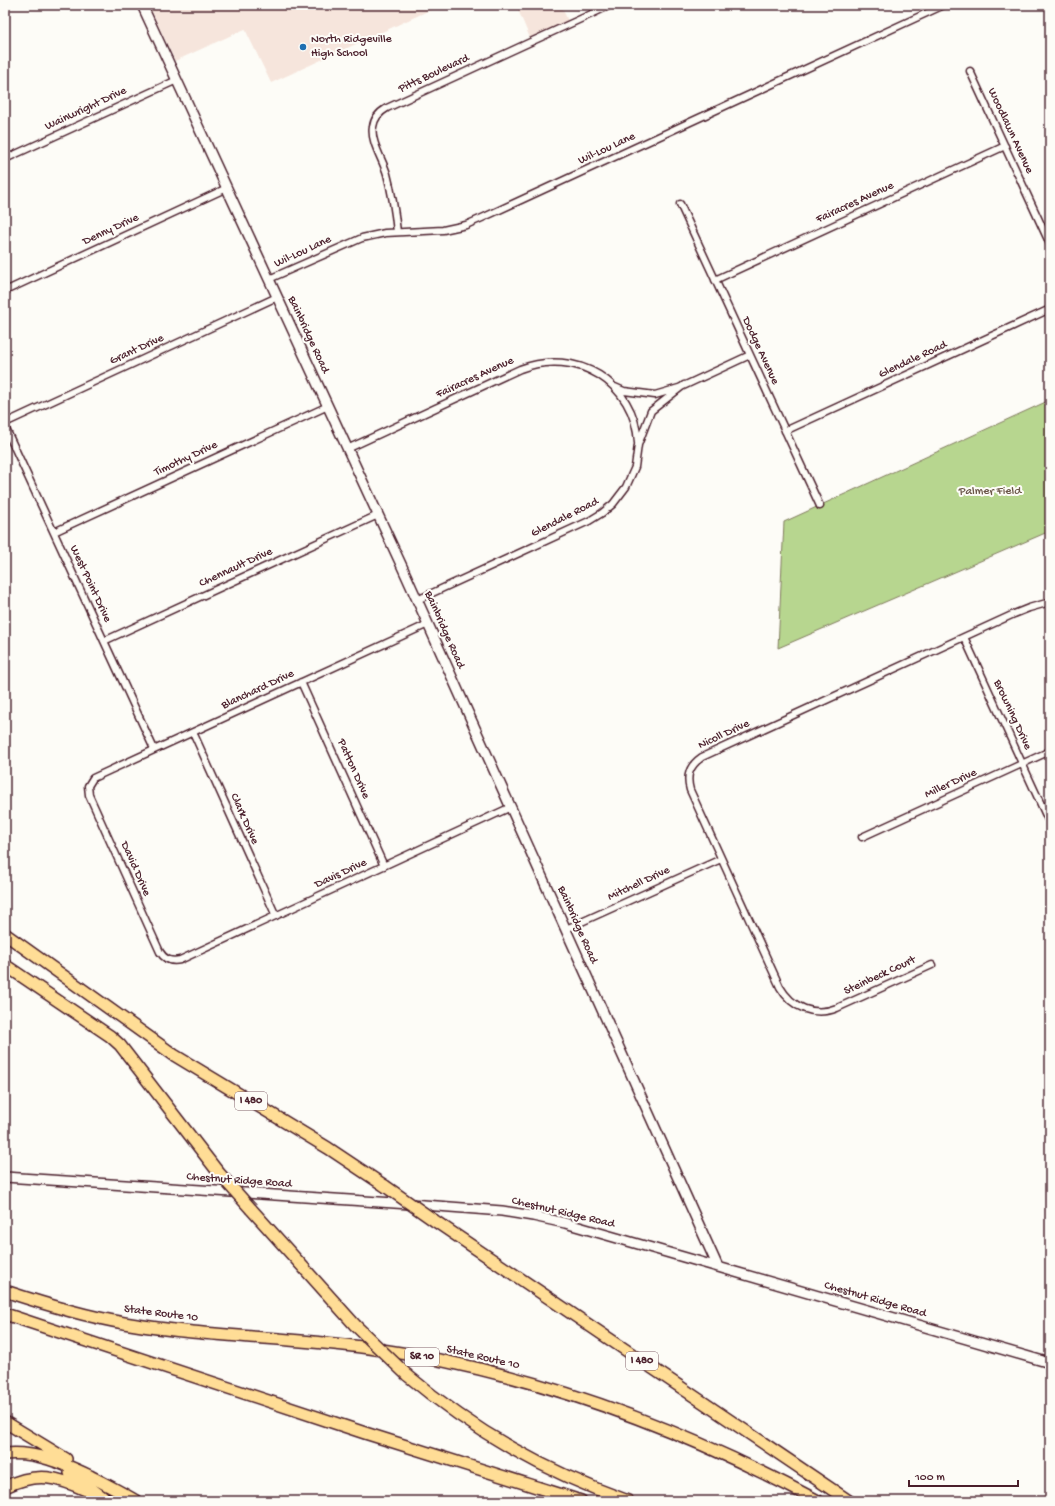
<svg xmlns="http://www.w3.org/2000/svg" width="1055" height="1506" font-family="'Gochi Hand',sans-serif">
<rect width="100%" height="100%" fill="#fdfcf7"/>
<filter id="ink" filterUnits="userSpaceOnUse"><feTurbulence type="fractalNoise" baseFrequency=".025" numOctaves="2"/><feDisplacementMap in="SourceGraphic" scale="8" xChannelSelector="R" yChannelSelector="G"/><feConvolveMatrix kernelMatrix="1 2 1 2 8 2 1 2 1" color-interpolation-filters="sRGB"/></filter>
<g filter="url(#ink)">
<!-- built -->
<path fill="#f6e5dc" d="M149 5H441L271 83 245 29 175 61Z
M516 5H561L568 21 530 38Z"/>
<!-- green -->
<path fill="#b7d68f" stroke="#807a5d" d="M1050 400V531L778 648 784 522Z"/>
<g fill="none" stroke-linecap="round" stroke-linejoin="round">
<!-- street casing -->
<g stroke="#4a1f2b" stroke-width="9">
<path id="street" d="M970 71 1050 244
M5 159 177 80
M680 204 820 506
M397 232C395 212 392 193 387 174 383 160 370 141 373 127 374 118 380 112 387 108L611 5
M269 279 362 238 385 233 443 230 466 225 482 218 944 5
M715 280 1005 146
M5 291 227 188
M615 387 624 391 655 395 679 388 750 355
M5 423 277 297
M5 427 154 749
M785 431 1050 309
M347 449 520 369C576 347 635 382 638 443
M54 532 328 406
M417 600 589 521 602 513 613 504 626 487 635 467 638 445 651 411 684 385
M428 624 93 778 88 786 89 795 160 952C165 960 171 962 180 960L511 807
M964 637 1050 824
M104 641 378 515
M301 682 384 866
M193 732 276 916
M862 837 1050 751
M566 929 721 859
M932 965 837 1008C814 1017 792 1008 780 987L690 790C686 776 689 766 702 757L1014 614 1029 608 1050 602"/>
</g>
<!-- secondary casing -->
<g stroke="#4a1f2b" stroke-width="12">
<path id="secondary" d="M142 5 405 573 718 1267
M5 1177 424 1205 502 1211 533 1216 565 1223 718 1267 1050 1363"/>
</g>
<!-- highway casing -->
<g stroke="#4a1f2b" stroke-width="14">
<path id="highway" d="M5 934 174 1055 328 1148 385 1186
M5 965 110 1036 120 1045 218 1172
M251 1209 355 1325
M435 1221 849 1501
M5 1291C44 1304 84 1316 124 1323 205 1337 288 1337 369 1348 527 1370 678 1426 818 1501
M5 1314 365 1433 581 1501
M407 1375C475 1432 544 1471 628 1501
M5 1422 66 1459
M5 1454C36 1451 62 1463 90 1476 105 1484 121 1492 136 1501
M70 1473 105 1499
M5 1487C37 1471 58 1477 88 1491"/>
</g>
<!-- street -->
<use href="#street" stroke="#fdfcf7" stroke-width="6"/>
<!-- secondary -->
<use href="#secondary" stroke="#fdfcf7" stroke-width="9"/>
<!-- highway -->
<use href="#highway" stroke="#ffdd96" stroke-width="11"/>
<!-- highway-bridge casing -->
<g stroke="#4a1f2b" stroke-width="14" stroke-linecap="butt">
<path id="highway-bridge" d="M218 1172 251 1209
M385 1186 435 1221
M355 1325 407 1375"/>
</g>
<!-- highway-bridge -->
<use href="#highway-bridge" stroke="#ffdd96" stroke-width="11"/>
</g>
</g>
<!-- markers -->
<circle fill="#1f6fb2" stroke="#fdfcf7" stroke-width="1.5" cx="303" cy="47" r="4"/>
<g text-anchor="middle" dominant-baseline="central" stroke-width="4" stroke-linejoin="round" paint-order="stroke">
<!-- shield labels -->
<g fill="#fdfcf7" stroke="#806168" stroke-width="1">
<rect x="235" y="1092" width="32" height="18" rx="3"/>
<rect x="405" y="1348" width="34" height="18" rx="3"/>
<rect x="626" y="1352" width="32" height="18" rx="3"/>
</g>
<g font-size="11" font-weight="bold" fill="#4a1f2b">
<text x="251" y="1101">I 480</text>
<text x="422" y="1357">SR 10</text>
<text x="642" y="1361">I 480</text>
</g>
<!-- poi labels -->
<g font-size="12" fill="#4a1f2b" stroke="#fdfcf7" text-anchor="start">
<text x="311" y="40">North Ridgeville<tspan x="311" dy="14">High School</tspan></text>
</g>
<!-- street labels -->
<g font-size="12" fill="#4a1f2b" stroke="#fdfcf7">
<text transform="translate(434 74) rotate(-25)">Pitts Boulevard</text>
<text transform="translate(86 109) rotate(-25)">Wainwright Drive</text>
<text transform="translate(1010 131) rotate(65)">Woodlawn Avenue</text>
<text transform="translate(607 149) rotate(-25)">Wil-Lou Lane</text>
<text transform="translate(855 203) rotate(-25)">Fairacres Avenue</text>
<text transform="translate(111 230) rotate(-25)">Denny Drive</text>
<text transform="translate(303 252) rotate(-25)">Wil-Lou Lane</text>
<text transform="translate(308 335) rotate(65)">Bainbridge Road</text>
<text transform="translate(137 350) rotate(-25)">Grant Drive</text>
<text transform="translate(760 351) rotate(65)">Dodge Avenue</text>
<text transform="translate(913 360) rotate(-25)">Glendale Road</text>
<text transform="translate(475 378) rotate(-25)">Fairacres Avenue</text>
<text transform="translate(186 459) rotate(-25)">Timothy Drive</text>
<text transform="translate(565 518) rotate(-27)">Glendale Road</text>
<text transform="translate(236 568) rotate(-25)">Chennault Drive</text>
<text transform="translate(90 584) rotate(65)">West Point Drive</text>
<text transform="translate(444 630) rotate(66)">Bainbridge Road</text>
<text transform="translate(258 690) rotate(-25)">Blanchard Drive</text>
<text transform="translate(1012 715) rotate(65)">Browning Drive</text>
<text transform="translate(724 735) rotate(-25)">Nicoll Drive</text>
<text transform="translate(353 769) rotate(66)">Patton Drive</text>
<text transform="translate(951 784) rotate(-25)">Miller Drive</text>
<text transform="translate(244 819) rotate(66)">Clark Drive</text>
<text transform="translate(135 869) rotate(66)">David Drive</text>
<text transform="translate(341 874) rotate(-25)">Davis Drive</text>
<text transform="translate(639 884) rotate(-25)">Mitchell Drive</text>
<text transform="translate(577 925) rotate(66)">Bainbridge Road</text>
<text transform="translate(880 976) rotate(-25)">Steinbeck Court</text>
<text transform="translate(239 1181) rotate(4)">Chestnut Ridge Road</text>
<text transform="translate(563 1213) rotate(13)">Chestnut Ridge Road</text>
<text transform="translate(875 1300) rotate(16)">Chestnut Ridge Road</text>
<text transform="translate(161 1314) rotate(7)">State Route 10</text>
<text transform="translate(483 1358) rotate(13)">State Route 10</text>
</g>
<!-- park labels -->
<g font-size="12" fill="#6b5649" stroke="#fdfcf7">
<text x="990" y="492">Palmer Field</text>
</g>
</g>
<!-- margin -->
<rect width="1055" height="1506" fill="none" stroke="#fdfcf7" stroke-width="20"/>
<rect x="10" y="10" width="1035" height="1486" fill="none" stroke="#4a1f2b" stroke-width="1.5" filter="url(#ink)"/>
<!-- scale -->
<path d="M909 1480v6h109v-6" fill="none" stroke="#4a1f2b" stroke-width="2"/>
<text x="915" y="1480" font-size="12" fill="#4a1f2b" stroke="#fdfcf7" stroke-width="3" paint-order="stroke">100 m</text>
</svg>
